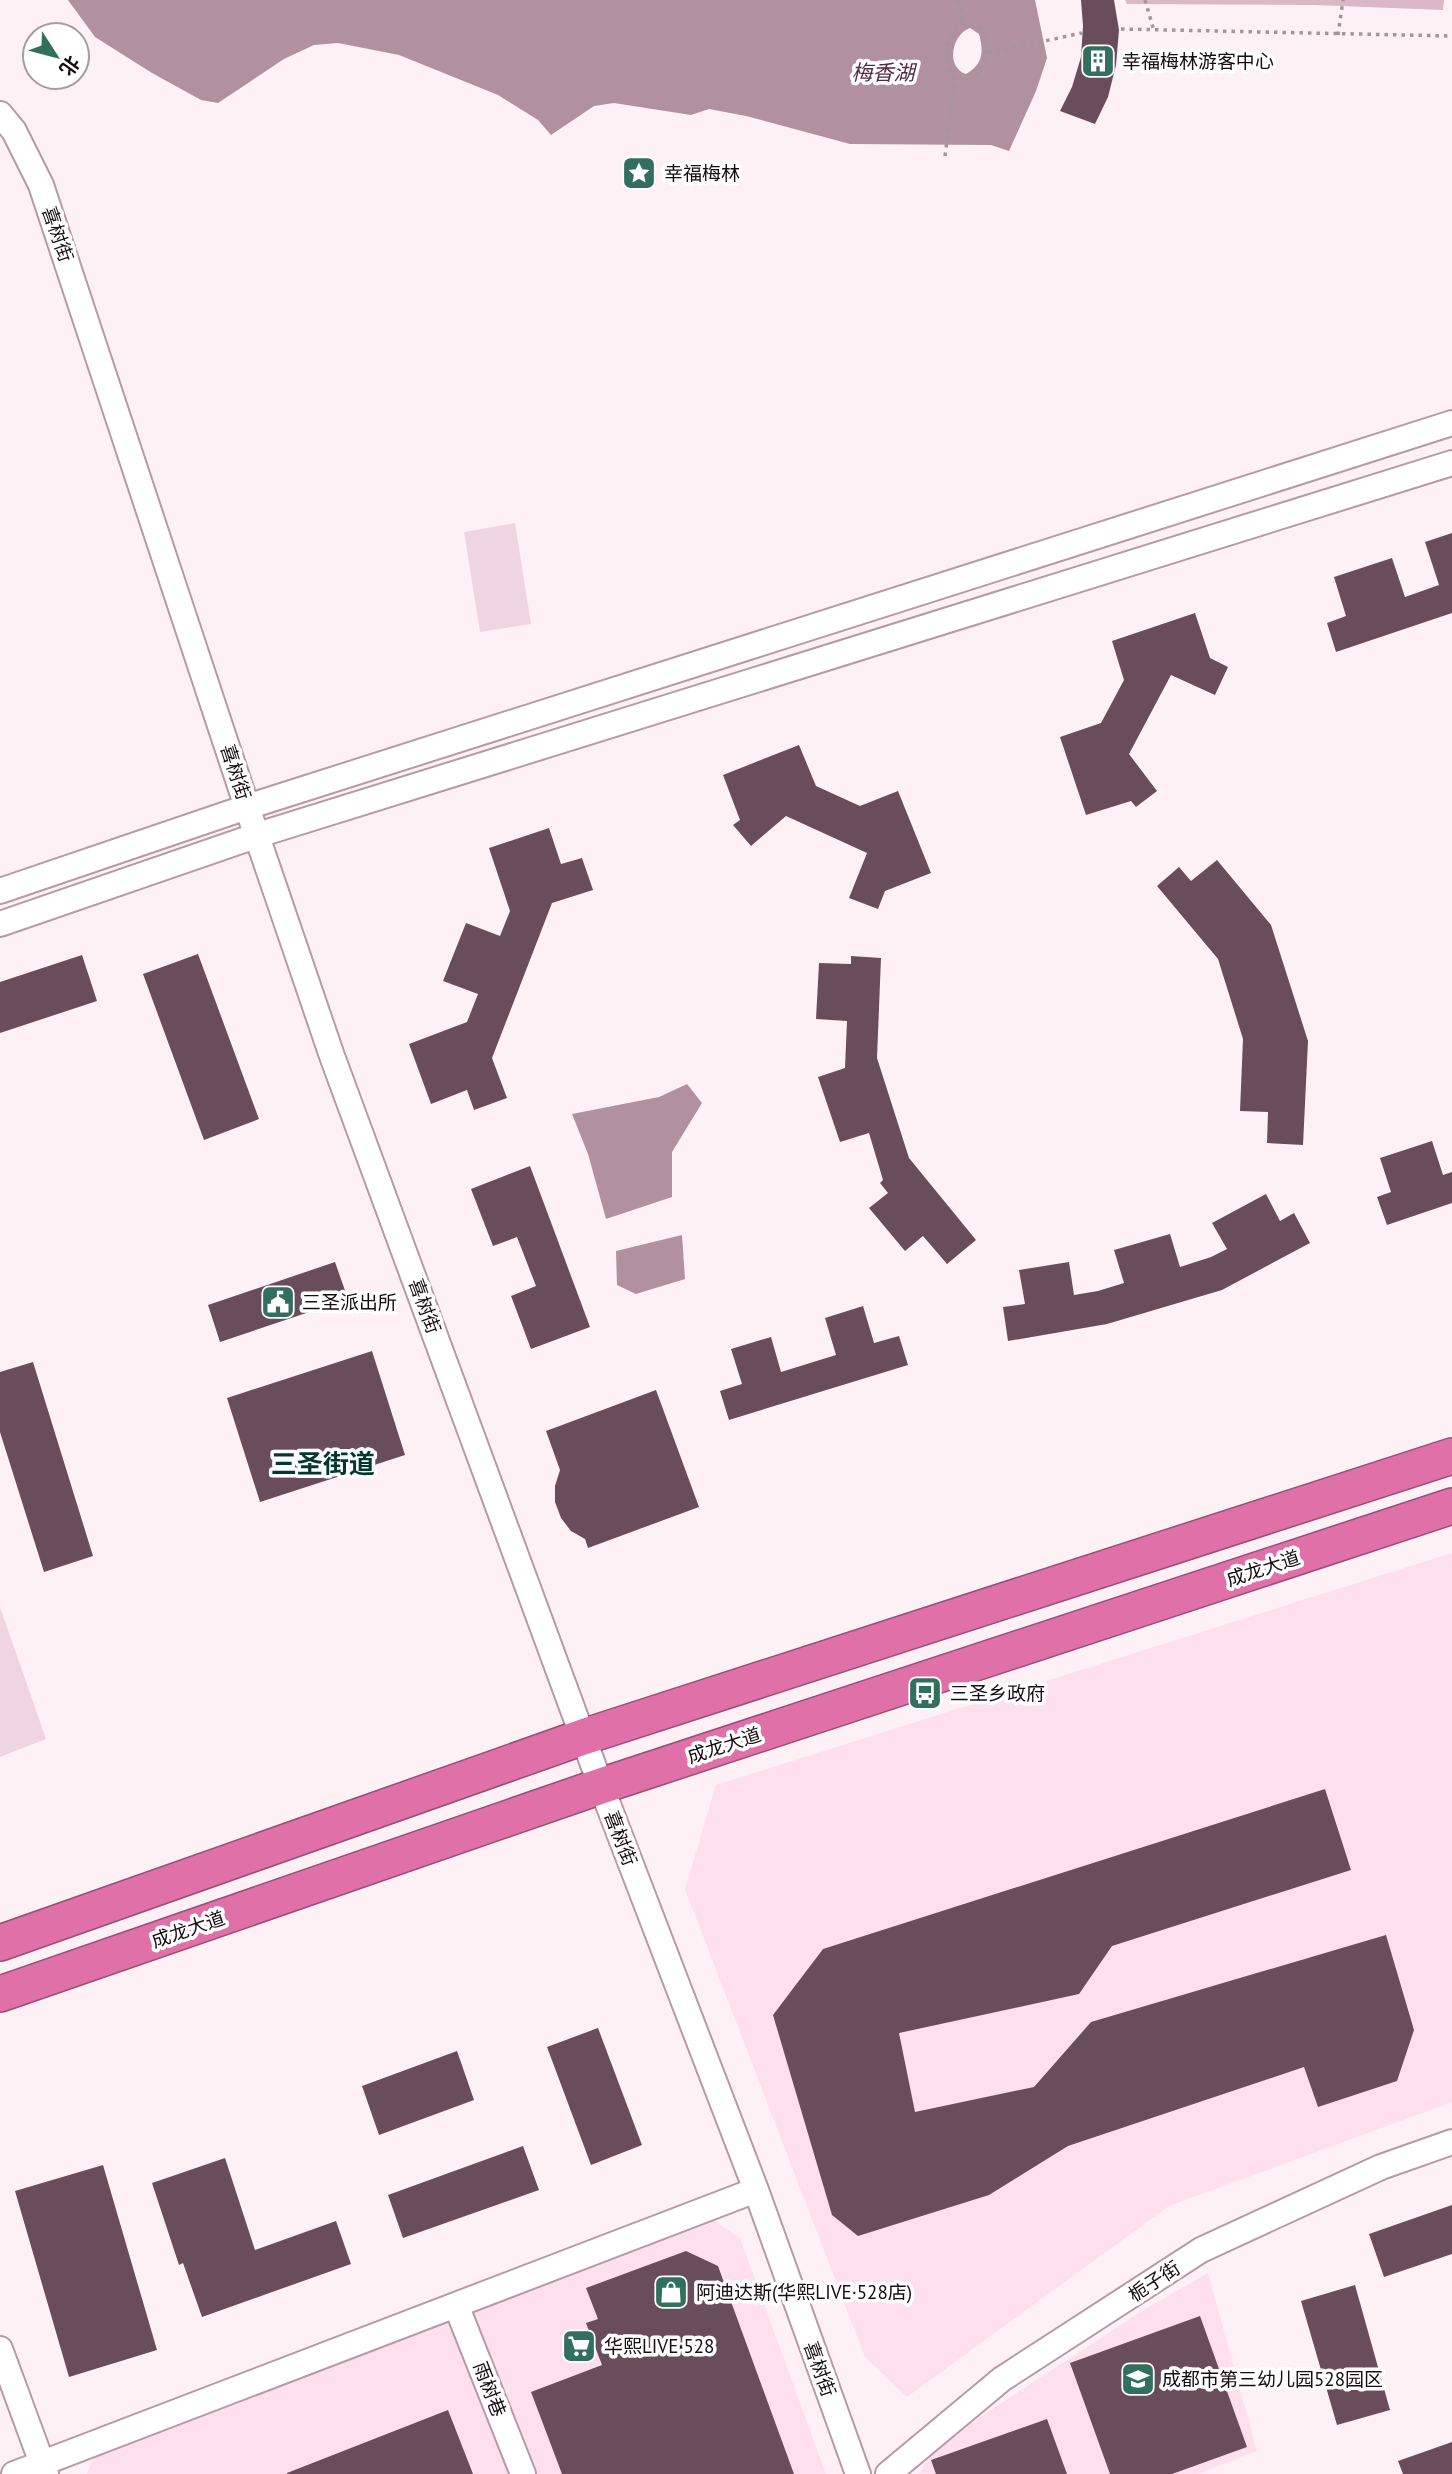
<svg xmlns="http://www.w3.org/2000/svg" width="1452" height="2474" font-family="'PT Sans','Noto Sans SC',sans-serif">
<rect width="100%" height="100%" fill="#fef1f6"/>
<!-- built -->
<path fill="#fedfec" d="M1452 1553V2102L1169 2206 907 2397 865 2357 685 1889 716 1785Z
M711 2219 740 2238 826 2474H87L95 2455Z
M1208 2273 1257 2451 1198 2474H919L936 2446 1140 2312Z"/>
<!-- green -->
<path fill="#eed5df" d="M515 523 531 624 480 632 464 532Z
M0 1607 46 1739 0 1757Z"/>
<!-- forest -->
<path fill="#dab8c6" d="M1125 0H1444L1443 10 1315 5 1127 4Z"/>
<!-- water -->
<path fill="#b1919e" fill-rule="evenodd" d="M68 0H1035L1047 58 1036 91 1009 151 991 145 850 144 746 116 709 109 691 115 614 103 594 106 551 135 538 120 498 95 399 55 338 43 314 45 284 59 218 103 201 100 152 73 95 37ZM970 28 979 34C984 52 983 64 966 74 945 67 952 34 970 28Z
M687 1084 702 1103 672 1152V1197L606 1219 588 1154 572 1114 659 1097Z
M682 1235 685 1279 636 1294 617 1285 616 1251Z"/>
<!-- building -->
<path fill="#6a4d5a" d="M1081 0H1114L1119 30 1116 65 1108 97 1095 124 1060 111 1072 87 1081 57 1083 26Z
M1452 533V613L1336 652 1327 623 1346 616 1334 577 1392 558 1405 597 1439 585 1425 542Z
M1195 613 1210 658 1228 667 1215 695 1171 675 1129 754 1157 791 1136 807 1131 801 1086 815 1060 737 1101 723 1124 680 1112 641Z
M799 745 816 786 860 806 898 791 931 873 885 891 878 909 849 898 867 853 786 816 751 846 733 825 740 820 723 775Z
M549 828 561 864 582 858 593 890 552 903 492 1058 507 1098 474 1110 467 1090 431 1104 409 1044 467 1022 478 994 443 981 466 923 500 936 510 911 489 848Z
M1217 860 1271 925 1308 1041 1303 1145 1267 1143 1268 1112 1240 1111 1243 1039 1218 959 1157 886 1179 867 1191 881Z
M198 954 259 1119 204 1140 143 974Z
M82 955 97 1001 0 1033V982Z
M851 956 881 958 877 1058 909 1158 976 1240 947 1264 923 1236 905 1251 869 1208 888 1193 880 1183 883 1180 869 1133 840 1142 818 1077 845 1068 847 1021 816 1019 819 963 851 964Z
M1432 1141 1443 1175 1452 1172V1203L1387 1225 1377 1197 1391 1192 1380 1158Z
M530 1166 590 1327 531 1349 511 1296 536 1286 517 1237 493 1246 471 1189Z
M1266 1194 1280 1221 1294 1213 1310 1243 1222 1290 1107 1324 1008 1341 1003 1307 1025 1304 1019 1270 1069 1262 1074 1295 1098 1291 1124 1283 1114 1250 1170 1234 1180 1267 1211 1257 1227 1249 1212 1223Z
M335 1262 348 1299 220 1342 208 1305Z
M863 1306 874 1343 899 1336 908 1365 729 1420 720 1391 742 1384 731 1349 771 1337 781 1372 836 1355 825 1318Z
M372 1351 405 1455 260 1502 227 1398Z
M33 1362 93 1556 44 1572 0 1432V1372Z
M656 1390 699 1507 588 1548 585 1539 571 1531 561 1518 555 1502V1486L560 1470 546 1431Z
M1325 1789 1351 1870 1112 1946 1079 1994 899 2033 915 2112 1034 2087 1091 2022 1386 1935 1414 2030 1397 2081 1318 2107 1304 2067 1068 2146 989 2195 858 2236 832 2215 773 2015 823 1949Z
M598 2028 642 2145 591 2165 547 2047Z
M457 2051 474 2100 379 2135 362 2086Z
M523 2146 539 2190 403 2238 388 2195Z
M225 2158 255 2250 336 2221 351 2264 202 2317 183 2263 179 2265 152 2183Z
M103 2165 157 2350 69 2377 15 2191Z
M1452 2205V2254L1384 2277 1369 2234Z
M686 2251 718 2266 794 2474H562L531 2392 602 2365 586 2323 598 2319 586 2288Z
M1355 2285 1390 2410 1337 2425 1301 2301Z
M1200 2316 1247 2447 1172 2474H1110L1070 2363Z
M448 2410 473 2474H287V2473Z
M1047 2419 1067 2474H936L931 2460Z
M1452 2442V2474H1403L1398 2461Z"/>
<g fill="none" stroke-linecap="round" stroke-linejoin="round">
<!-- minor casing -->
<g stroke="#b79aa6" stroke-width="28">
<path id="minor" d="M0 114 14 131 41 185 247 807 332 1056 601 1786 756 2190 858 2474
M0 891 247 807 1452 423
M0 924 258 835 1452 463
M456 2305 523 2474
M0 2349 46 2474
M14 2474 756 2190
M888 2474 1002 2379 1201 2250 1381 2167 1452 2142"/>
</g>
<!-- highway casing -->
<g stroke="#994e73" stroke-width="38">
<path id="highway" d="M0 1943 583 1737 1452 1456
M0 1994 601 1786 1452 1506"/>
</g>
<!-- path -->
<path stroke="#a2969b" stroke-width="3.5" stroke-dasharray="3.5 5" stroke-linecap="butt" d="M959 0 962 22
M1145 0 1154 31
M962 23 974 24 983 30C989 49 988 63 974 77L955 79C942 59 945 39 962 23Z
M1121 29 1452 36
M1338 35 1343 0
M988 53 1082 33
M945 156 955 79"/>
<!-- minor -->
<use href="#minor" stroke="#fff" stroke-width="24"/>
<!-- highway -->
<use href="#highway" stroke="#e071a8" stroke-width="35"/>
</g>
<!-- icons -->
<defs>
<g id="building-square" transform="scale(1.75)"><rect x="-9" y="-9" width="18" height="18" rx="4" fill="#32705d" stroke="#fff"/><path d="M-4-6H4V6H1V3H-1V6H-4ZM-2.5-4.3h1.7v1.8h-1.7ZM.8-4.3h1.7v1.8H.8ZM-2.5-1h1.7V.8h-1.7ZM.8-1h1.7V.8H.8Z" fill="#fff"/></g>
<g id="sight-square" transform="scale(1.75)"><rect x="-9" y="-9" width="18" height="18" rx="4" fill="#32705d" stroke="#fff"/><path d="M0-6L1.8-2.2L6-1.7L2.9 1.2L3.7 5.4L0 3.3L-3.7 5.4L-2.9 1.2L-6-1.7L-1.8-2.2Z" fill="#fff"/></g>
<g id="civic-square" transform="scale(1.75)"><rect x="-9" y="-9" width="18" height="18" rx="4" fill="#32705d" stroke="#fff"/><path d="M-.6-6.5H3V-4.5H.6V-3L4-1V1h2V6H-6V1h2V-1L-.6-3ZM-1.2 2.5V6h2.4V2.5Z" fill="#fff"/></g>
<g id="bus-square" transform="scale(1.75)"><rect x="-9" y="-9" width="18" height="18" rx="4" fill="#32705d" stroke="#fff"/><path d="M-5-6H5V4H4V6H2V4H-2V6H-4V4H-5ZM-3.5-4V0h7V-4ZM-3.5 1.2v1.5H-2V1.2ZM2 1.2v1.5H3.5V1.2Z" fill="#fff"/></g>
<g id="shop-square" transform="scale(1.75)"><rect x="-9" y="-9" width="18" height="18" rx="4" fill="#32705d" stroke="#fff"/><path d="M-5-2.5h2.3a2.7 3.5 0 0 1 5.4 0H5L5.5 6h-11ZM-1.5-2.5h3a1.5 2.3 0 0 0-3 0Z" fill="#fff"/></g>
<g id="supermarket-square" transform="scale(1.75)"><rect x="-9" y="-9" width="18" height="18" rx="4" fill="#32705d" stroke="#fff"/><path d="M-6-5.5h2.5l.6 2H6L4.5 2H-2.5L-4.4-4H-6ZM-1.5 3.2a1.3 1.3 0 1 0 .1 0ZM3 3.2a1.3 1.3 0 1 0 .1 0Z" fill="#fff"/></g>
<g id="school-square" transform="scale(1.75)"><rect x="-9" y="-9" width="18" height="18" rx="4" fill="#32705d" stroke="#fff"/><path d="M0-5L7-2L0 1L-7-2ZM-4 1L0 2.5L4 1V4Q0 6-4 4Z" fill="#fff"/></g>
</defs>
<g fill-rule="evenodd">
<use href="#building-square" x="1098" y="61"/>
<use href="#sight-square" x="639" y="173"/>
<use href="#civic-square" x="278" y="1302"/>
<use href="#bus-square" x="925" y="1693"/>
<use href="#shop-square" x="671" y="2292"/>
<use href="#supermarket-square" x="579" y="2346"/>
<use href="#school-square" x="1138" y="2379"/>
</g>
<g text-anchor="middle" dominant-baseline="central" stroke-width="7" stroke-linejoin="round" paint-order="stroke">
<!-- poi labels -->
<g font-size="19" fill="#160c11" stroke="#fff" text-anchor="start">
<text x="1122" y="61">幸福梅林游客中心</text>
<text x="664" y="173">幸福梅林</text>
<text x="302" y="1302">三圣派出所</text>
<text x="950" y="1693">三圣乡政府</text>
<text x="696" y="2292">阿迪达斯(华熙LIVE·528店)</text>
<text x="604" y="2346">华熙LIVE·528</text>
<text x="1162" y="2379">成都市第三幼儿园528园区</text>
</g>
<!-- street labels -->
<g font-size="19" fill="#160c11" stroke="#fff">
<text transform="translate(58 234) rotate(71)">喜树街</text>
<text transform="translate(236 772) rotate(72)">喜树街</text>
<text transform="translate(425 1306) rotate(70)">喜树街</text>
<text transform="translate(1263 1568) rotate(-18)">成龙大道</text>
<text transform="translate(724 1745) rotate(-18)">成龙大道</text>
<text transform="translate(621 1838) rotate(69)">喜树街</text>
<text transform="translate(188 1929) rotate(-19)">成龙大道</text>
<text transform="translate(1154 2281) rotate(-33)">栀子街</text>
<text transform="translate(820 2369) rotate(70)">喜树街</text>
<text transform="translate(490 2389) rotate(69)">雨树巷</text>
</g>
<!-- water labels -->
<g font-size="21" font-style="italic" fill="#55283e" stroke="#fff">
<text x="883" y="72">梅香湖</text>
</g>
<!-- district labels -->
<g font-size="26" font-weight="bold" fill="#01392c" stroke="#fff">
<text x="323" y="1463">三圣街道</text>
</g>
</g>
<!-- north arrow -->
<g transform="translate(56 56) rotate(126)"><circle r="33" fill="#ffffff" stroke="#a29ea0" stroke-width="2"/>
<path d="M0-5L12 26L0 18L-12 26Z" fill="#32705d"/>
<text y="-10" font-size="19" font-weight="bold" text-anchor="middle" fill="#160c11">北</text>
</g>
</svg>
